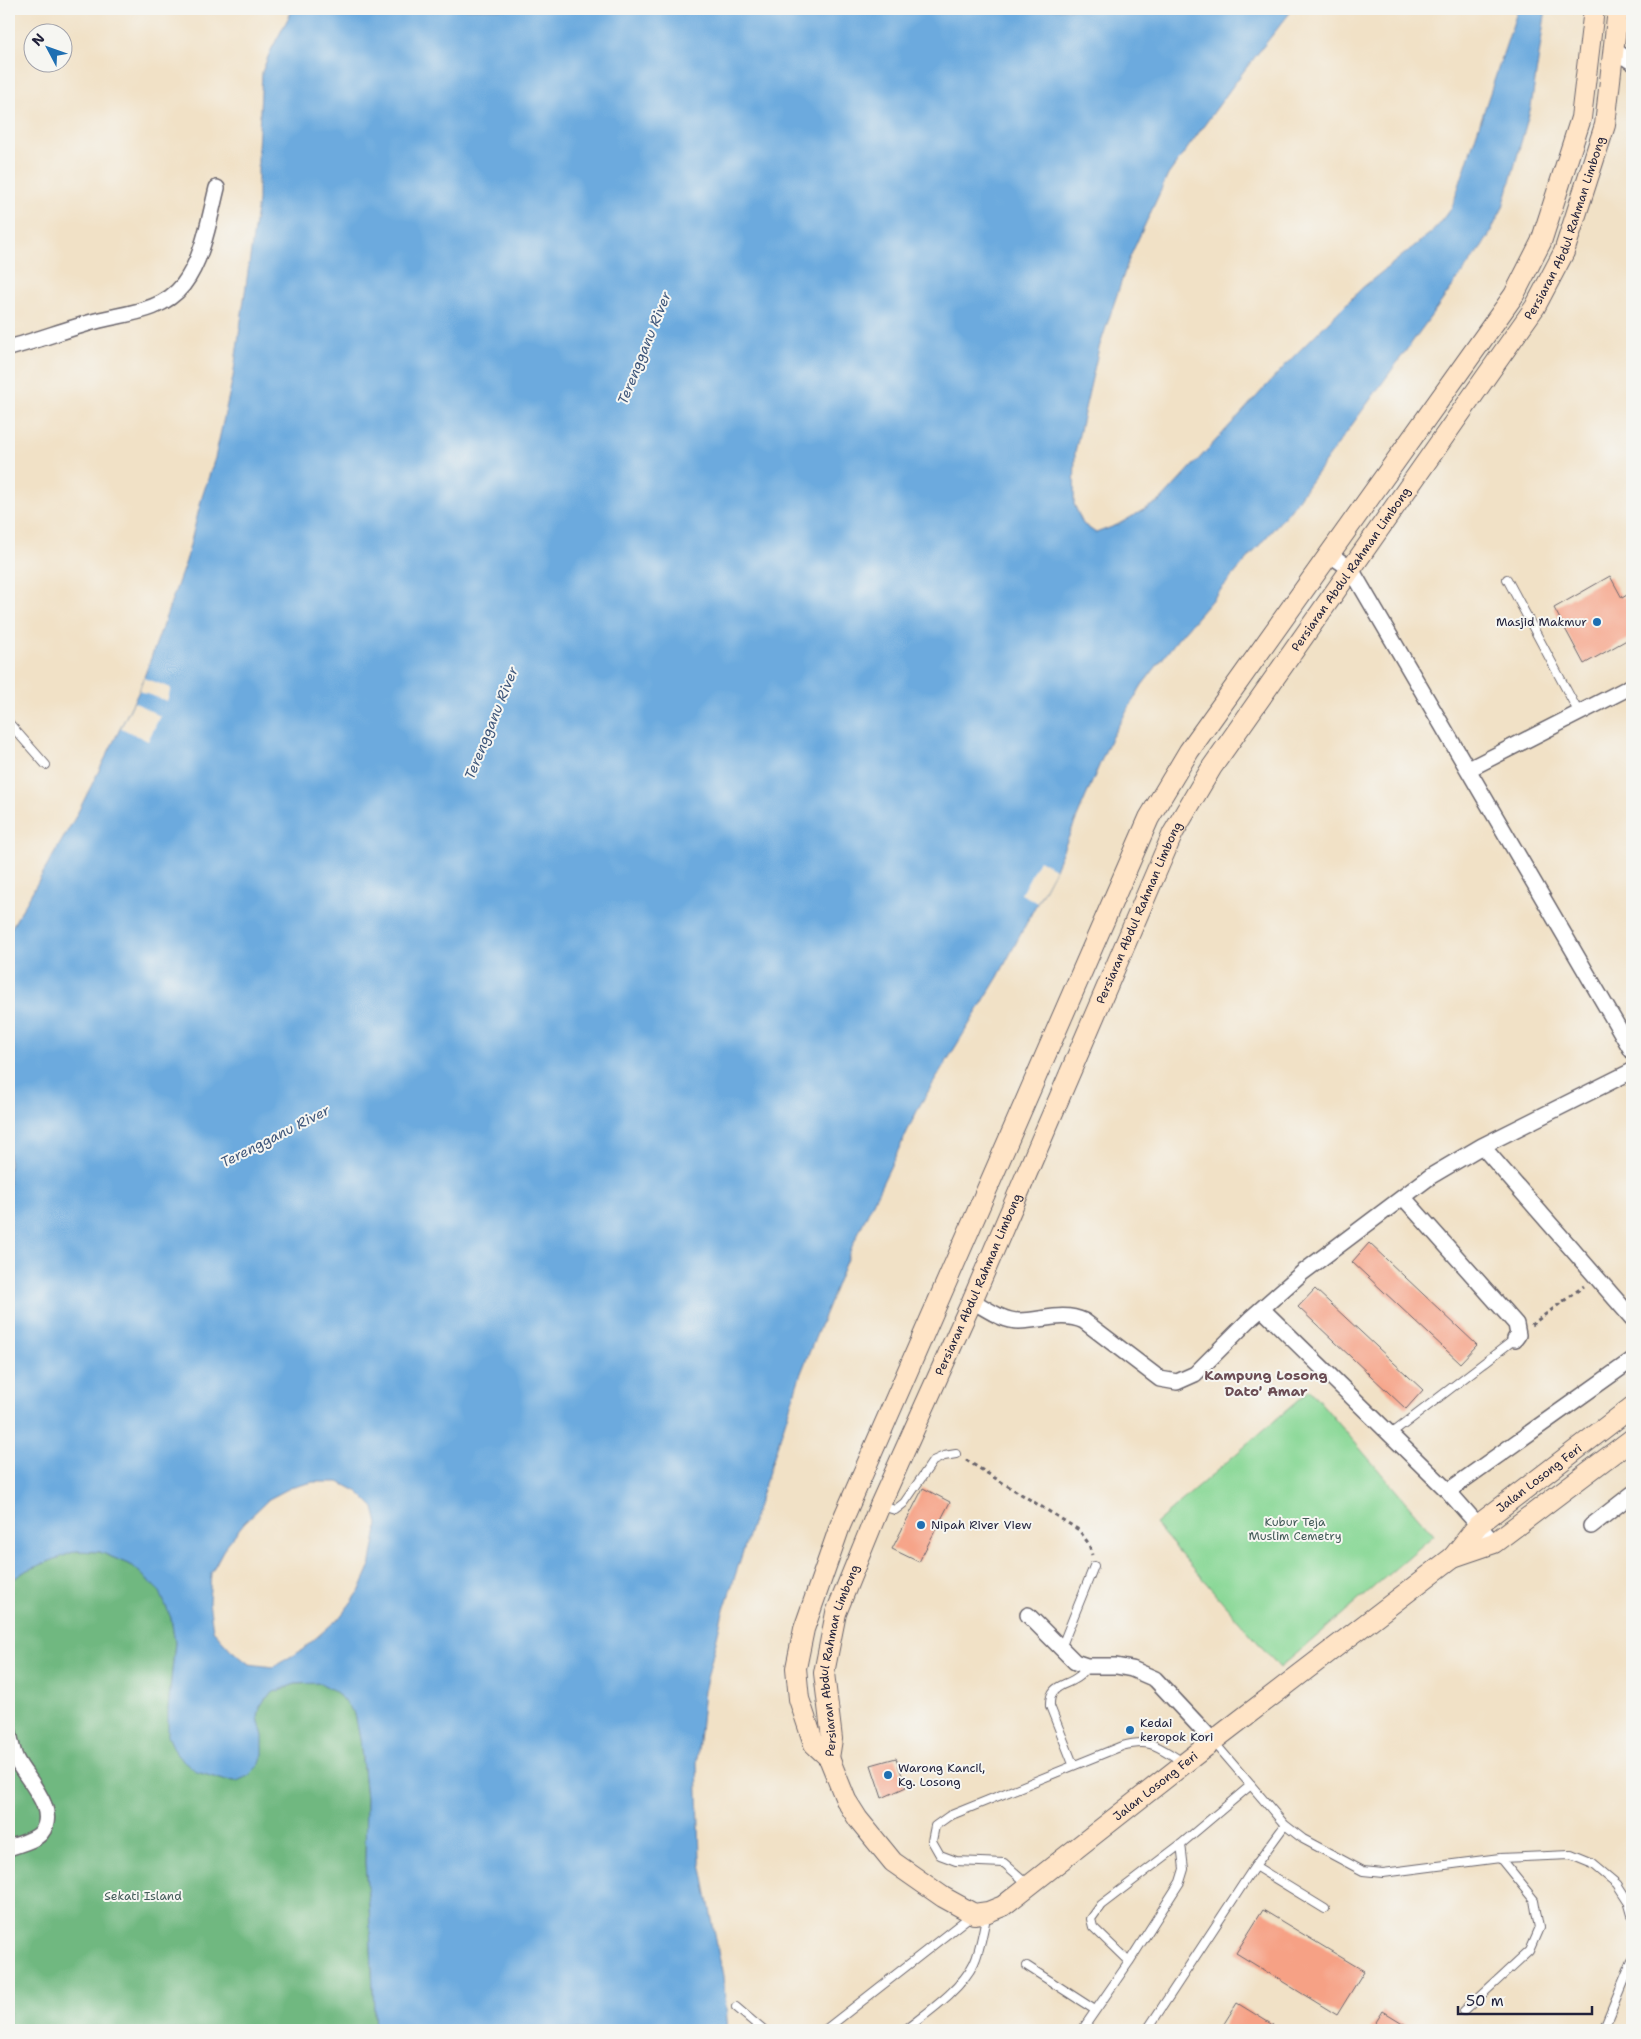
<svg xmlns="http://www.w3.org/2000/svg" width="1641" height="2039" font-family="'Shantell Sans',sans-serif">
<rect width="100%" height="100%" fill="#f6f6f2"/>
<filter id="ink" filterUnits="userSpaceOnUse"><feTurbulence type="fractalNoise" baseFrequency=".02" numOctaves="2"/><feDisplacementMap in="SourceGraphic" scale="10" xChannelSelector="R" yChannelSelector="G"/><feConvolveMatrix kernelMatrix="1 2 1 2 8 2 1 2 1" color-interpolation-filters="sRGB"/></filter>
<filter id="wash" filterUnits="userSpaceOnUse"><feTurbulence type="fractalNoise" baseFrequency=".0096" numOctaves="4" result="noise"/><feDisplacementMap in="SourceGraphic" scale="20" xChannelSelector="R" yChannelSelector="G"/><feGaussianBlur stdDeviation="1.12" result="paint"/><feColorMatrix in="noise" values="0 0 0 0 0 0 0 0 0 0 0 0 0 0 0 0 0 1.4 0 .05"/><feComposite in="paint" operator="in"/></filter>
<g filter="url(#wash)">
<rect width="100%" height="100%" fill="#f1e1c6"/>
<!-- green -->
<path fill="#8ad897" stroke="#567d69" d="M1310 1390 1434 1535 1280 1668 1155 1524Z"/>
<!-- forest -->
<path fill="#6fb880" stroke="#486d5e" d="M76 1551 100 1552 133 1566 161 1592 171 1618 175 1643 168 1709 197 1772 224 1780 237 1781 263 1736 258 1718 260 1707 265 1699 274 1692 295 1684 320 1683 335 1691 355 1714 360 1739 366 1798 365 1864 369 1905 375 2030H9V1582L27 1570Z"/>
<!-- water -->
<path fill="#6caade" stroke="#47668c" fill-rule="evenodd" d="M293 9H1293L1243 72 1168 175 1129 259 1099 348 1075 452 1074 504 1083 524 1096 533 1117 525 1161 500 1293 357 1362 288 1433 231 1452 207 1518 9H1546L1531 107 1503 207 1487 239 1290 510 1177 640 1142 685 1110 740 1055 869 998 977 920 1105 853 1244 801 1373 722 1616 704 1691 697 1761 700 1858 723 1976 728 2030H375L369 1905 365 1864 366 1798 360 1739 355 1714 335 1691 320 1683 295 1684 274 1692 265 1699 260 1707 258 1718 263 1736V1754L260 1764 248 1776 237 1781 224 1780 197 1772 177 1755 168 1736V1709L175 1643 171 1618 160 1592 133 1566 100 1552 76 1551 27 1570 9 1582V932L76 816 139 691 186 561 202 497 215 458 233 377 258 201V149L262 72 270 52ZM313 1482H339L358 1492 374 1508 378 1524 370 1567 359 1592 340 1617 302 1650 273 1667 249 1664 231 1650 213 1630 209 1602 211 1573 225 1547 244 1523 269 1499 290 1488Z"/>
<!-- pier -->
<path fill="#f1e1c6" d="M144 678 171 688 167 701 139 691Z
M134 702 160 716 148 741 121 728Z
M1039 860 1055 869 1037 902 1021 894Z"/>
<g id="blocks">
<!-- building -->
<path fill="#f6a185" d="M1610 576 1622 598 1632 592V637L1584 664 1554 608Z
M1369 1243 1477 1345 1460 1363 1352 1262Z
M1315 1289 1423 1390 1406 1409 1298 1307Z
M923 1488 950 1502 919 1562 892 1549Z
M896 1758 906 1787 882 1798 871 1765Z
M1263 1910 1364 1971 1337 2015 1236 1953Z
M1237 2003 1281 2030H1220Z
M1383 2011 1414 2030H1371Z"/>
</g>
</g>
<g filter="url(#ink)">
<use href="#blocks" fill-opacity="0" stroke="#6a656c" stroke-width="1"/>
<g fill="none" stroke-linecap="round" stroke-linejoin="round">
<!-- lane casing -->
<g stroke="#6a656c" stroke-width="10">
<path id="lane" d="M1507 579 1579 713
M9 723 46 765
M1390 1435 1515 1339
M882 1506 895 1510 904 1503 933 1461 944 1456 956 1454
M1061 1648 1094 1566
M1213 1741 1285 1825 1303 1839 1363 1871 1383 1873 1500 1858 1571 1855 1593 1864 1617 1884 1628 1901 1632 1915
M1073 1764 1050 1706C1049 1683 1066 1687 1079 1676 1082 1674 1085 1669 1087 1666
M1255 1866 1325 1909
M1029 1885 1004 1863 956 1861 940 1855 932 1841 935 1826 949 1816 1122 1746C1153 1738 1158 1747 1183 1762
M1129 1962 1093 1927 1091 1919 1101 1905 1181 1844
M1027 1966 1095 2010
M736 2007 763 2030
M1464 2011 1529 1951 1539 1928 1534 1900 1500 1858
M825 2030 973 1914
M905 2030C928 2012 961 1990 974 1963 981 1948 983 1929 987 1914
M1082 2030 1129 1962 1180 1882 1184 1869 1181 1844 1251 1785
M1147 2030 1255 1866 1285 1825
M1603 2030 1632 1960"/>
</g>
<!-- street casing -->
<g stroke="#6a656c" stroke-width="18">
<path id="street" d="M1614 50 1632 62
M9 348C38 340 67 329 96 321 126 313 162 312 183 285 203 259 209 220 217 188
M1329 554 1351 569 1632 1051
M1469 769 1632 686
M1482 1146 1632 1318
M1403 1197 1516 1324 1518 1335 1515 1339
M972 1301C986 1308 1002 1321 1019 1321 1042 1321 1062 1311 1084 1321L1160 1379 1177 1382 1195 1374 1251 1318 1302 1273 1431 1176 1482 1146 1632 1071
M1262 1309 1448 1491 1494 1543
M1448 1491 1632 1360
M1591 1526 1632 1494
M1028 1615 1075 1662 1087 1666H1116L1132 1669 1155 1679 1213 1741
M9 1733C11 1741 12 1751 16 1759 25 1778 60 1810 41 1833 34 1841 18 1844 9 1848"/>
</g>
<!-- secondary casing -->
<g stroke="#6a656c" stroke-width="22">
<g id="secondary">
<path id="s1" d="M1594 9 1581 118 1541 242 1514 295 1189 751 1149 818 840 1526 804 1629 796 1668 799 1699 814 1744 829 1758 846 1800 858 1819 893 1862 943 1897 974 1914 988 1912 1003 1906 1213 1741 1453 1557 1478 1525 1632 1407"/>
<path d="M1453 1557 1494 1543 1632 1439"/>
<path id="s2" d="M829 1758 832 1739 824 1673 836 1613 880 1505 972 1301 1173 833 1212 767 1535 307 1564 252 1605 125 1618 9"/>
</g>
</g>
<!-- path -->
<path stroke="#6a656c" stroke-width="3" stroke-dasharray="4 4" stroke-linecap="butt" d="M1531 1325 1584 1286
M966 1460 1079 1530 1089 1544 1092 1555"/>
<!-- lane -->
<use href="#lane" stroke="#fff" stroke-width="8"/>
<!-- street -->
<use href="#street" stroke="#fff" stroke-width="15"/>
<!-- secondary -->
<use href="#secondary" stroke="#ffe4c6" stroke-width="20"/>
</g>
</g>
<!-- markers -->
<g fill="#1f6fb2" stroke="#f6f6f2" stroke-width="2">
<circle cx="1597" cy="622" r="5"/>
<circle cx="921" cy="1525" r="5"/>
<circle cx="1130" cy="1730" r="5"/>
<circle cx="888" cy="1775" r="5"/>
</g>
<g text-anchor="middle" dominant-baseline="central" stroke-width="4" stroke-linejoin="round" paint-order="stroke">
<!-- street labels -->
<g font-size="12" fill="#22223b" stroke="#f6f6f2">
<text stroke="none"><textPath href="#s2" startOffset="1720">Persiaran Abdul Rahman Limbong</textPath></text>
<text stroke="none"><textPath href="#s2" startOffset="1315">Persiaran Abdul Rahman Limbong</textPath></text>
<text stroke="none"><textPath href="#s2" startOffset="910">Persiaran Abdul Rahman Limbong</textPath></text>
<text stroke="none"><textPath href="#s2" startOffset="505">Persiaran Abdul Rahman Limbong</textPath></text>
<text stroke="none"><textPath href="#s1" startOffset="2895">Jalan Losong Feri</textPath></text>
<text stroke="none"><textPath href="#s2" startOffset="100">Persiaran Abdul Rahman Limbong</textPath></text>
<text stroke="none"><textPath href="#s1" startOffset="2402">Jalan Losong Feri</textPath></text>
</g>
<!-- poi labels -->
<g font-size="12" fill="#22223b" stroke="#f6f6f2" text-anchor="start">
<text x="1587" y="622" text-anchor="end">Masjid Makmur</text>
<text x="931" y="1525">Nipah River View</text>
<text x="1140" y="1723">Kedai<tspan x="1140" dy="14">keropok Kori</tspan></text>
<text x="898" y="1768">Warong Kancil,<tspan x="898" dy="14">Kg. Losong</tspan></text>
</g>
<!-- park labels -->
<g font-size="12" fill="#415957" stroke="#f6f6f2">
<text x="1295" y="1522">Kubur Teja<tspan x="1295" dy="14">Muslim Cemetry</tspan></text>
<text x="143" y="1896">Sekati Island</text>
</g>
<!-- water labels -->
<g font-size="14" font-style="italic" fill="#40587c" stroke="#f6f6f2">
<text transform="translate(644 348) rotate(-68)">Terengganu River</text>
<text transform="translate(491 723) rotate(-68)">Terengganu River</text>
<text transform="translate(275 1136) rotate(-27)">Terengganu River</text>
</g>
<!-- neighbourhood labels -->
<g font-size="14" font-weight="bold" fill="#6c4e55" stroke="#f6f6f2">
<text x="1266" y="1375">Kampung Losong<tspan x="1266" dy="16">Dato' Amar</tspan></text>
</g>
</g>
<!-- margin -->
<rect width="1641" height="2039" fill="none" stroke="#f6f6f2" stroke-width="30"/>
<!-- north arrow -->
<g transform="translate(48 48) rotate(311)"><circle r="24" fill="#f6f6f2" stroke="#a1a1a9"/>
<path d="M0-4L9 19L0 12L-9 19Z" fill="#1f6fb2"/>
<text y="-8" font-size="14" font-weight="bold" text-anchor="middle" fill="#22223b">N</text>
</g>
<!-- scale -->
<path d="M1458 2006v8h134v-8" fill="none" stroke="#22223b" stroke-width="2.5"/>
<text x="1466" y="2006" font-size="15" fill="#22223b" stroke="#f6f6f2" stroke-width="4" paint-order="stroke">50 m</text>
</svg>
